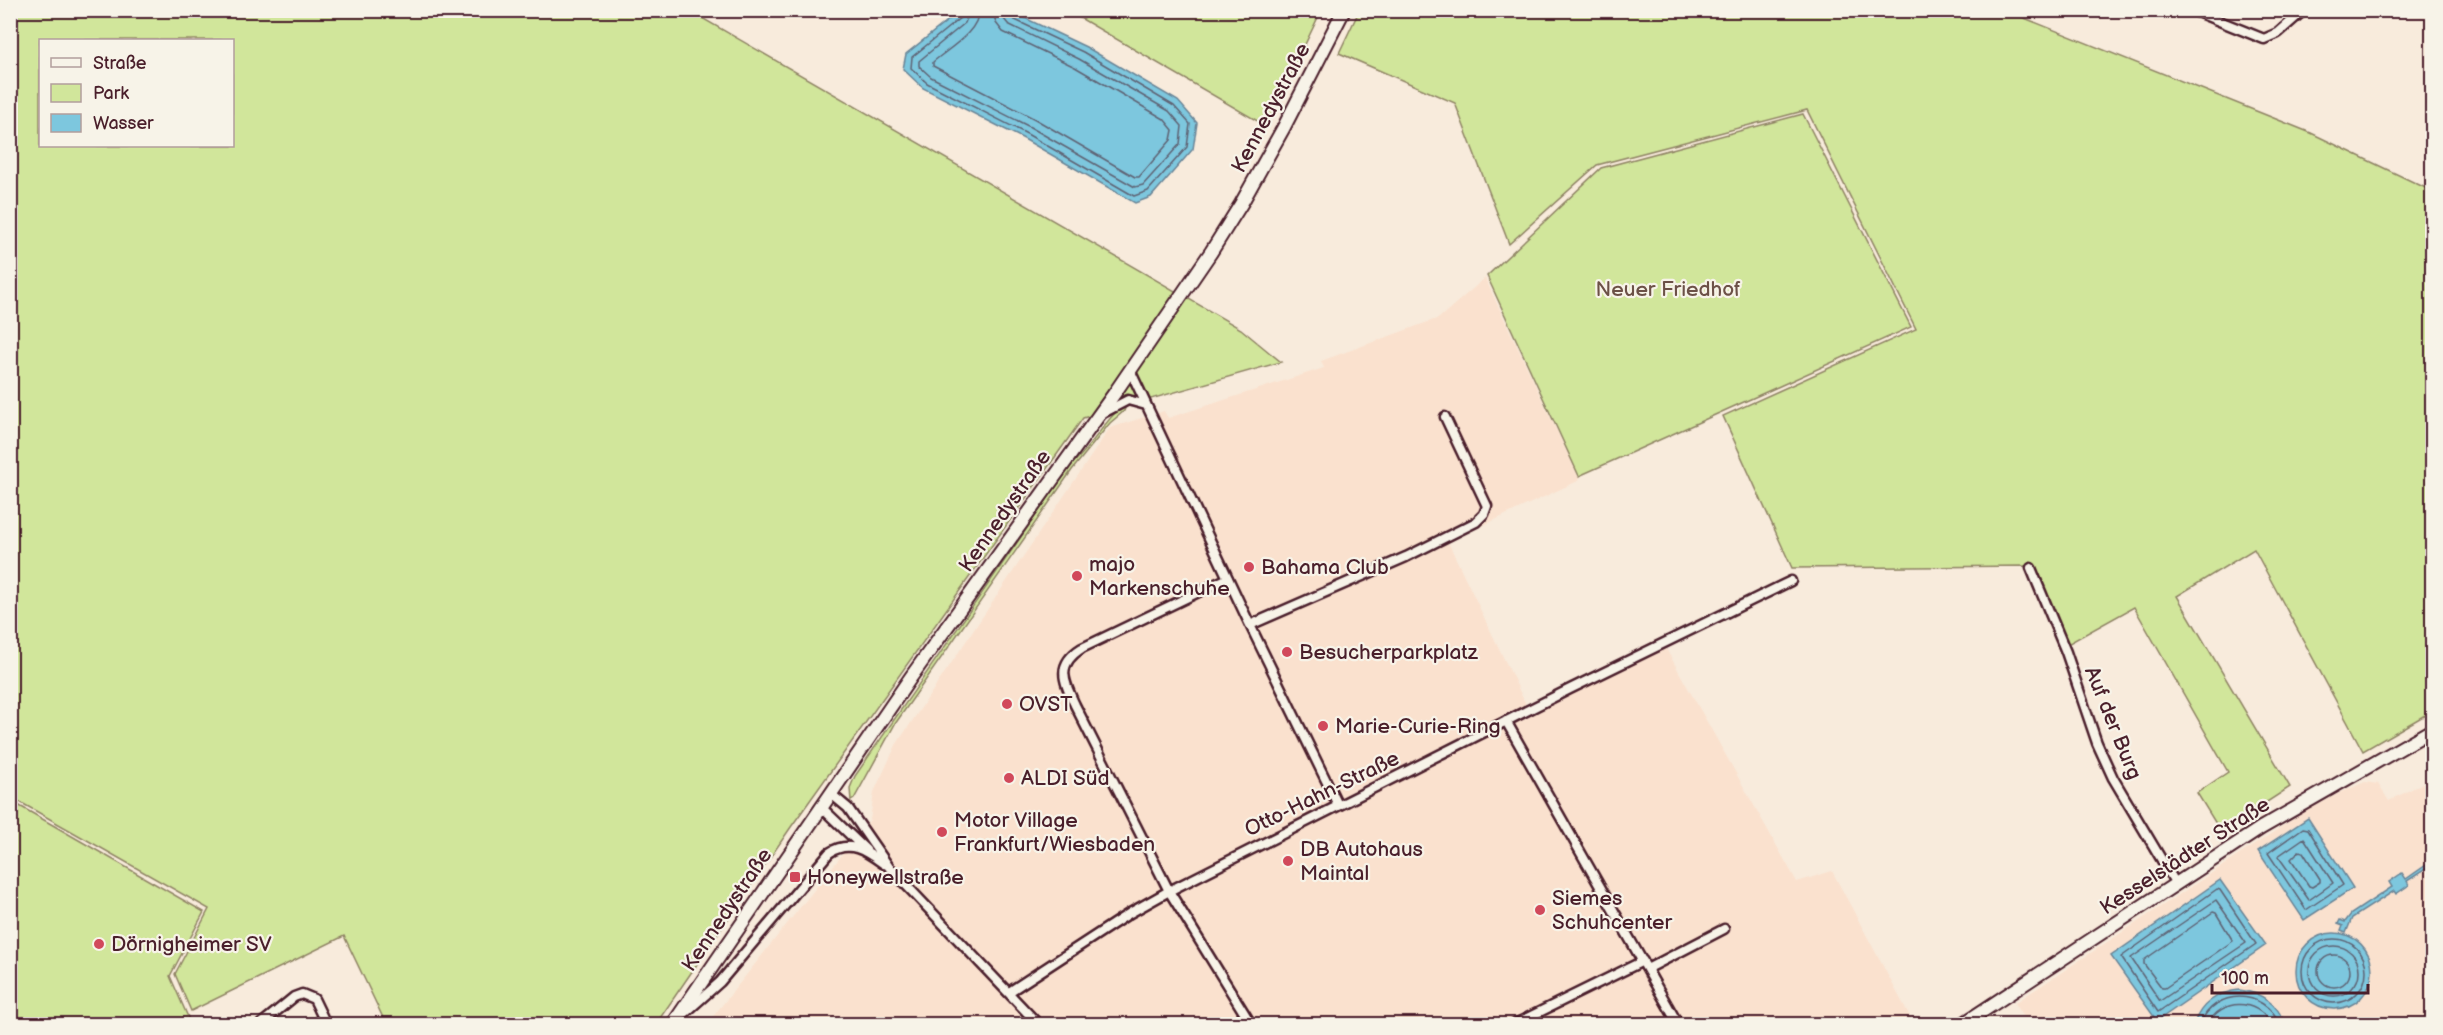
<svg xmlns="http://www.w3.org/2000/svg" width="2443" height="1035" font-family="'Balsamiq Sans',sans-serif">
<rect width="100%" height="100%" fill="#f8ebdc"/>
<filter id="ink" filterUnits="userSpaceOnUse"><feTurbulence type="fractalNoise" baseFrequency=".0167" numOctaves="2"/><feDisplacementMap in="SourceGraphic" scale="12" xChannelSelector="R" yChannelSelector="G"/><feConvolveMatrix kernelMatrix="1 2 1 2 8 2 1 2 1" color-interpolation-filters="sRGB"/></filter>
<g filter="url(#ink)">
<!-- built -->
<path fill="#fae1ce" d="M1485 278 1580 480 1448 542 1531 715 1665 647 1797 882 1832 871 1914 1024H707L870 820 874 792 896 745 1110 428 1164 411 1168 418 1324 368 1321 361 1439 318Z
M2432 778V1024H2028L2015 1003 2304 812 2340 793 2365 782 2378 784 2389 801Z"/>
<!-- green -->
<path fill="#d1e69b" stroke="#8e8263" stroke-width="1.5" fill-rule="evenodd" d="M11 11H690L1241 329 1281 362 1126 406 1124 411 1110 423 1072 470 895 724 854 799 851 801 850 788 855 776 1071 465C1091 448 1102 424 1121 407L1083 418 791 827 656 1024H386L344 936 191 1011 175 974 209 909 11 797ZM40 40H232V146H40Z
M1068 11H1321L1266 126Z
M1359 11H2007L2311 133 2432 191V711L2363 751 2254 549 2177 596 2290 787 2221 832 2197 793 2228 772 2134 607 2064 646 2029 566 1792 568 1723 416 1916 329 1807 110 1597 165 1509 244 1455 103 1339 53Z
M1803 114 1911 327 1579 476 1487 276 1601 168Z
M11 801 204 912 170 976 191 1024H11Z"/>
<!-- water -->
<path fill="#7dc7de" stroke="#698496" stroke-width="1.5" d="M961 10 1010 11 1086 47 1178 101 1197 123 1193 149 1151 197 1135 203 1024 139 923 88 903 69 906 54Z
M2308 818 2353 888 2304 920 2258 851Z
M2432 861V865L2407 881 2409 885 2396 894 2394 891 2352 918 2346 933 2341 931 2343 926 2338 924 2340 920 2345 922 2351 914 2392 887 2389 882 2402 873 2406 879Z
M2220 880 2266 945 2157 1021 2111 956Z
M2296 971a38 38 0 1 1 76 0a38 38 0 1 1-76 0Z
M2239 990C2261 992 2278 1004 2285 1024H2194C2200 1004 2218 992 2239 990Z"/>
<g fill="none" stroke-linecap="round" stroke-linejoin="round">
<!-- shore -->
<path stroke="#5e6273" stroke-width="1.5" d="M962 10 960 18 912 57 911 68 927 83 1027 134 1134 196 1148 191 1187 147 1190 124 1174 106 1083 52 1013 19 1010 10
M970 10 965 23 919 61V66L931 77 1030 127 1135 187 1143 185 1180 144 1182 126 1169 111 1079 59 1008 24 1004 19 1002 10
M979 10C978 33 949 48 933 62V66L1035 119 1135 177H1139L1171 140 1173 130 1164 119 1075 67 1003 32 996 23 993 10
M2303 828 2308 829 2343 885 2306 910 2268 853Z
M2304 838 2333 883 2309 900 2278 856Z
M2299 851 2303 852 2320 879V882L2312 887 2309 886 2291 859Z
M2217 889 2220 890 2256 944 2158 1012 2121 957Z
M2216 900 2246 943 2160 1001 2131 958Z
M2213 912 2216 913 2233 941 2165 988H2162L2144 964V960Z
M2302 971a32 32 0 1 1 64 0a32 32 0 1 1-64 0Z
M2309 971a25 25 0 1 1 50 0a25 25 0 1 1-50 0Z
M2318 971a16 16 0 1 1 32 0a16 16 0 1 1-32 0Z
M2200 1024C2215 988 2264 988 2279 1024
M2208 1024C2222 998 2256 998 2271 1024"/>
<!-- minor casing -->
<g stroke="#4a1f2b" stroke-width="13">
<path id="minor" d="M2192 10 2264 39 2278 33 2304 10
M1130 370 1250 625 1338 805
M1103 413 1128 400 1146 405
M2031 568 2066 652 2097 743 2113 778 2176 884
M1228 578 1082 648C1055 665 1064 681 1075 705L1169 891 1251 1024
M1250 625 1406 557 1476 522 1484 514 1487 506 1445 417
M1506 721 1678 1024
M830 793 848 808 889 867 1038 1024
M821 807 866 850
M1647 969 1724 929
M1009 992 1130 913 1169 891 1570 689 1791 581
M683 1015 720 982 829 853C850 839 866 851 884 864
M261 1024 294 997 302 994 314 999 326 1024
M1515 1024 1643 961"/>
</g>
<!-- secondary casing -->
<g stroke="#4a1f2b" stroke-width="16">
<path id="secondary" d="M673 1024 911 677 1114 394 1211 252 1241 204 1284 127 1344 10
M1963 1024 2261 828 2432 730"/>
</g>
<!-- minor -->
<use href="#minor" stroke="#f7f3e8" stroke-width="8"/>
<!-- secondary -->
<use href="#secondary" stroke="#f7f3e8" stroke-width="12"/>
</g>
</g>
<!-- markers -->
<g fill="#d1495b" stroke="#f7f3e8" stroke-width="2">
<circle cx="1249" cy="567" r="6"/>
<circle cx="1077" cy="576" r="6"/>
<circle cx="1287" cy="652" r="6"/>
<circle cx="1007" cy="704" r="6"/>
<circle cx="1323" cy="726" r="6"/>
<circle cx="1009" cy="778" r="6"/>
<circle cx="942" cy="832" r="6"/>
<circle cx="1288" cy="861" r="6"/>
<rect x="789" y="871" width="12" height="12" rx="3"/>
<circle cx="1540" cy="910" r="6"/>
<circle cx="99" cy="944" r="6"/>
</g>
<g text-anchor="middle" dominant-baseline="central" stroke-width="4.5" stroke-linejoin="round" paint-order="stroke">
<!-- street labels -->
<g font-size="21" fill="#4a1f2b" stroke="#f7f3e8">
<text transform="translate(1271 108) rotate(-62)">Kennedystraße</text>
<text transform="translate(1005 511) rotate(-55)">Kennedystraße</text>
<text transform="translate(2113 723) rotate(68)">Auf der Burg</text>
<text transform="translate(1322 794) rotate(-26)">Otto-Hahn-Straße</text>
<text transform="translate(2185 856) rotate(-33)">Kesselstädter Straße</text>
<text transform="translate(727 910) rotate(-56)">Kennedystraße</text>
</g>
<!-- park labels -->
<g font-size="21" fill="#6c5147" stroke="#f7f3e8">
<text x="1668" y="289">Neuer Friedhof</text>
</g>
<!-- poi labels -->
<g font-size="21" fill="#4a1f2b" stroke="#f7f3e8" text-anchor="start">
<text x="1089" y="564">majo<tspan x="1089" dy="24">Markenschuhe</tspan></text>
<text x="1261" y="567">Bahama Club</text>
<text x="1299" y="652">Besucherparkplatz</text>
<text x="1019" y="704">OVST</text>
<text x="1335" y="726">Marie-Curie-Ring</text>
<text x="1021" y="778">ALDI Süd</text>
<text x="954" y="820">Motor Village<tspan x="954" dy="24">Frankfurt/Wiesbaden</tspan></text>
<text x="1300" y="849">DB Autohaus<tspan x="1300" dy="24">Maintal</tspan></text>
<text x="807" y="877">Honeywellstraße</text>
<text x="1552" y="898">Siemes<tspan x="1552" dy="24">Schuhcenter</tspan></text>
<text x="111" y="944">Dörnigheimer SV</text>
</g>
</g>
<!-- margin -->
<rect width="2443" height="1035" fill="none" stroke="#f7f3e8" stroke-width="36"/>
<rect x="18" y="18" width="2407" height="999" fill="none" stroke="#4a1f2b" stroke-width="2" filter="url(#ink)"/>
<!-- legend -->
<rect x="39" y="39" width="195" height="108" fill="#f7f3e8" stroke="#b29e9c" stroke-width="1.5"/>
<rect x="51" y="58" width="30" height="9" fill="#f7f3e8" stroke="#b29e9c" stroke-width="1.5"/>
<text x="93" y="69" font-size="18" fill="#4a1f2b">Straße</text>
<rect x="51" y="84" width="30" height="18" fill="#d1e69b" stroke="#b29e9c" stroke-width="1.5"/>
<text x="93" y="99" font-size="18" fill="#4a1f2b">Park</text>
<rect x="51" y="114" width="30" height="18" fill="#7dc7de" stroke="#b29e9c" stroke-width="1.5"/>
<text x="93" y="129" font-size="18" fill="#4a1f2b">Wasser</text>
<!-- scale -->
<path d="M2212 984v9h156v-9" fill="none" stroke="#4a1f2b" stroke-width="3"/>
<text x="2221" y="984" font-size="18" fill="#4a1f2b" stroke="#f7f3e8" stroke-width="4.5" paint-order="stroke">100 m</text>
</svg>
